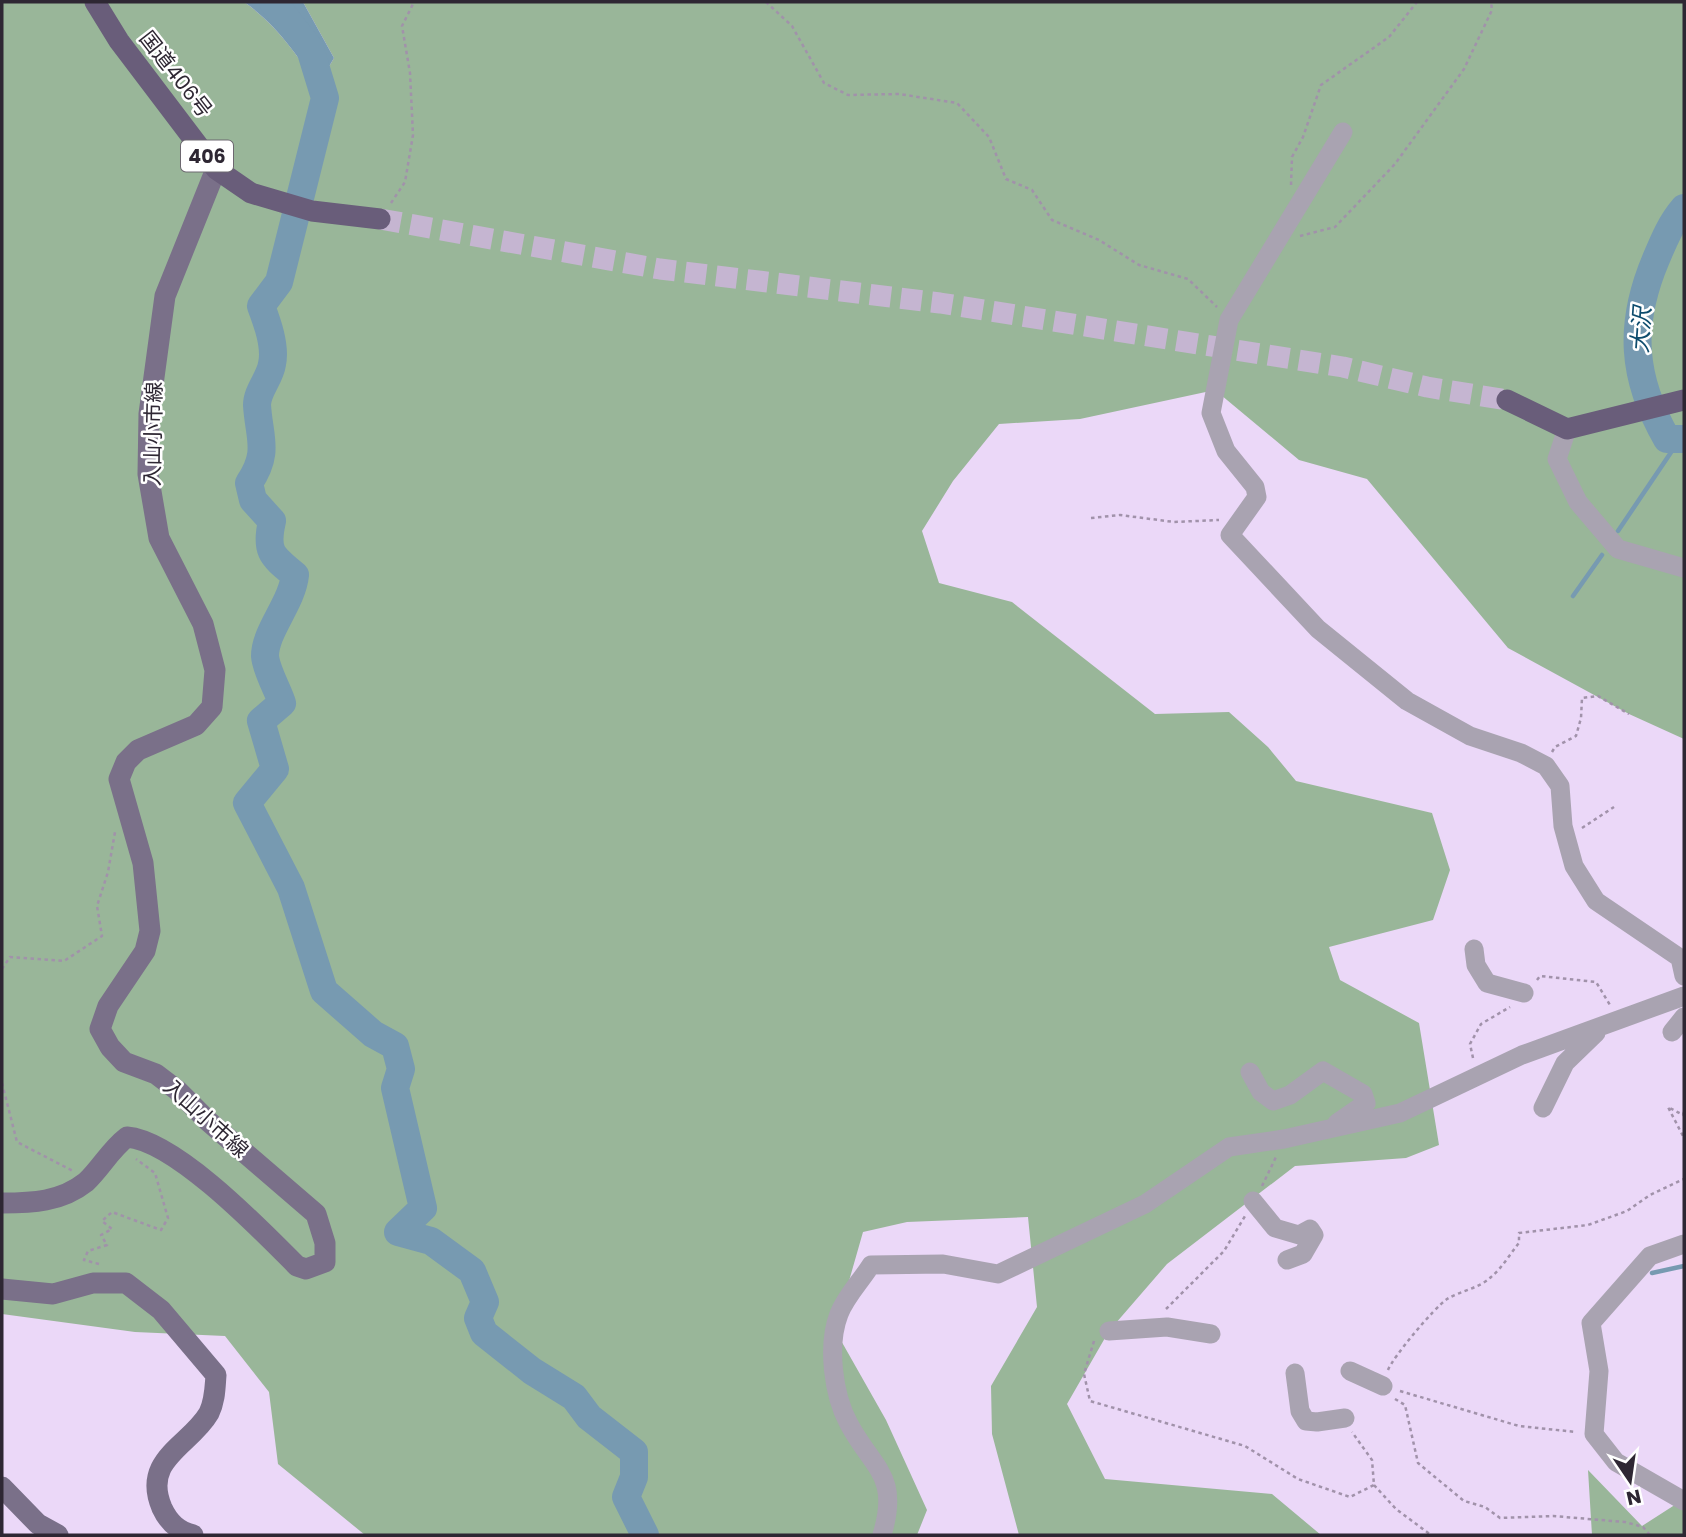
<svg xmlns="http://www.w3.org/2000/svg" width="1686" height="1537" font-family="Poppins,'Noto Sans JP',sans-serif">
<rect width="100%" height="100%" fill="#ebd8f8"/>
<!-- forest -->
<path fill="#99b699" d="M2 2H244C275 23 302 59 319 91L327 93 324 75 334 58 303 2H1684V739L1629 714 1508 648 1367 479 1299 460 1215 390 1080 419 999 424 953 481 922 531 939 583 1012 602 1155 714 1229 712 1268 747 1296 781 1432 813 1450 870 1433 920 1329 947 1340 980 1419 1023 1439 1145 1406 1158 1295 1166 1167 1264 1109 1331 1067 1404 1105 1479 1272 1494 1321 1535H1019L992 1434 991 1386 1037 1307 1028 1217 907 1222 863 1232 835 1330 886 1420 927 1510 917 1535H365L278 1464 269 1392 225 1336 135 1332 2 1314Z
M1588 1470 1642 1526 1684 1499V1535H1592Z"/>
<!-- water -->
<path fill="#779ab1" d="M244 2H303L334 58 324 75 327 93 319 91C302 59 275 23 244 2Z"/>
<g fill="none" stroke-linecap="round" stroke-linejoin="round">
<!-- stream -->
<path stroke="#779ab1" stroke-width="4.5" d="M1618 531 1680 439
M1573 596 1602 555
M1652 1273 1684 1266"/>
<!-- river -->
<path stroke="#779ab1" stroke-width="28" d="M273 2 310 49 325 98 279 282 261 306C267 322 276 346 272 364 270 378 257 391 257 405 259 438 270 452 249 483L253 500 272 521C265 552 272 556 295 575 292 603 265 631 265 656 266 670 278 690 282 703L261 721 275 769 247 803 291 888 324 991 373 1034 395 1046 401 1069 395 1088 423 1208 398 1232 431 1241 472 1271 485 1302 478 1318 484 1333 532 1371 574 1397 589 1417 634 1452V1477L626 1497 645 1535
M1684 208C1671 223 1664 240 1656 259 1628 325 1632 378 1667 439H1684"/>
<!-- highway-tunnel -->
<path stroke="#c5b5d1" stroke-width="21" stroke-dasharray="21 10" stroke-linecap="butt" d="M380 219 660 269 940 303 1343 367 1427 387 1507 400"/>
<!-- path -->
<path stroke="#a192aa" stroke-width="2.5" stroke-dasharray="3.5 3.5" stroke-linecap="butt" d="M766 2 792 26 824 83 848 95 899 94 957 103 989 137 1006 179 1032 190 1052 220 1099 240 1139 265 1188 279 1217 307
M1291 185 1292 157 1303 137 1321 85 1389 37 1417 2
M391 203 405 182 413 135 410 73 402 26 414 2
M1300 236 1335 227 1395 164 1464 69 1492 10 1491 2
M1091 518 1120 515 1174 522 1219 520
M1552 752 1555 747 1576 736 1581 718 1582 698 1598 696 1629 714
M1582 828 1614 807
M2 969 10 957 64 961 102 936 97 906 108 872 115 832
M1537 980 1540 976 1596 982 1610 1005
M1473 1058 1470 1044 1481 1024 1510 1007
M2 1083 17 1142 73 1171
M1684 1112 1683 1115 1668 1107 1684 1138
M1262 1186 1276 1157
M99 1264 84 1260 88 1251 107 1245 101 1235 112 1229 102 1221 112 1212 161 1230 168 1218 155 1173 136 1159
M1166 1309 1224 1251 1245 1216
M1094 1341 1084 1374 1090 1401 1245 1446 1298 1479 1350 1497 1374 1485 1372 1460 1352 1432
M1388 1370C1393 1357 1434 1308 1447 1299 1460 1291 1480 1288 1491 1277 1502 1268 1510 1254 1519 1243V1233L1588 1225 1627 1211 1650 1195 1684 1179
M1400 1391 1519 1426 1576 1432
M1395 1399 1405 1405 1418 1463 1464 1501 1485 1507 1500 1518 1553 1516 1625 1522 1643 1527 1650 1535
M1374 1485 1396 1509 1431 1535"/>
<!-- minor -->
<path stroke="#a9a3b1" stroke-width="19" d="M1343 132 1229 320 1211 413 1226 451 1255 487 1257 497 1230 535 1318 629 1407 701 1470 736 1521 753 1546 766 1560 786 1563 826 1574 866 1596 901 1680 958H1684
M1567 429 1557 459 1578 502 1618 549 1684 568
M1474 949 1476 965 1487 983 1524 993
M1680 958 1684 976
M1672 1032 1684 1017
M1250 1072 1261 1092 1273 1101 1290 1095 1323 1071 1363 1094 1366 1103 1337 1123
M1543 1108 1565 1063 1596 1033
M1253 1201 1275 1228 1299 1235 1310 1229 1314 1235 1303 1254 1287 1260
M1684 1244 1650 1256 1591 1323 1599 1371 1594 1434 1616 1462 1684 1501
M1109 1331 1167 1327 1211 1334
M1350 1371 1383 1386
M1295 1373 1300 1411 1306 1421 1317 1422 1345 1418
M882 1535C900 1475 873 1469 849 1424 833 1395 827 1345 839 1314 846 1296 861 1281 871 1265L943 1264 998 1274 1145 1204 1229 1147 1284 1139 1400 1113 1522 1055 1684 996"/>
<!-- major -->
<path stroke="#7a7089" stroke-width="21" d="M2 1203C32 1203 61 1202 86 1182 101 1168 110 1150 127 1137 176 1141 262 1231 297 1266L306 1269 325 1262V1243L316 1214 208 1121 177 1090 156 1074 124 1062 110 1047 100 1029 108 1006 145 951 150 931 143 863 119 779 126 762 138 750 196 725 212 707 215 670 203 624 159 538 148 474 149 414 165 296 216 169
M2 1289 53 1294 93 1283H126L161 1310 216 1375C215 1388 215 1401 209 1413 190 1446 141 1459 162 1508 169 1523 178 1531 193 1535
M2 1487 38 1524 58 1535"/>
<!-- highway -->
<path stroke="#695d7a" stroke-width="21" d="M95 2 119 41 216 169 251 193 312 211 380 219
M1507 400 1567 429 1684 400"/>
</g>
<g text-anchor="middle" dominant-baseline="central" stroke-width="5" stroke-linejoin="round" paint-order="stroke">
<!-- shield labels -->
<rect fill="#fff" stroke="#6d6870" stroke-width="2" x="181" y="140.5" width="52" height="31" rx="5"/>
<g font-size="19" font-weight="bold" fill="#2e2733">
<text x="207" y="156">406</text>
</g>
<!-- street labels -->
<g font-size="21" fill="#2e2733" stroke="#fff">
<text transform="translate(176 74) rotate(52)">国道406号</text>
<text transform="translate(153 434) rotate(-89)">入山小市線</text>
<text transform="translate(206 1118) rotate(42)">入山小市線</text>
</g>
<!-- water labels -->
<g font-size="23" font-style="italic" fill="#0d4c6d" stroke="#fff">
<text transform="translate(1641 330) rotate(-86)">大沢</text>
</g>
</g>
<!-- border -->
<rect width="1686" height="1537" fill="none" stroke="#2e2733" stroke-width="7"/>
<!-- north arrow -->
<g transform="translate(1630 1481) rotate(167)" stroke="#ffffff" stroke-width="5" paint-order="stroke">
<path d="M0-5L12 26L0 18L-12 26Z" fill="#2e2733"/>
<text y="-10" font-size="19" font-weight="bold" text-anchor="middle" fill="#2e2733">N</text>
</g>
</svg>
